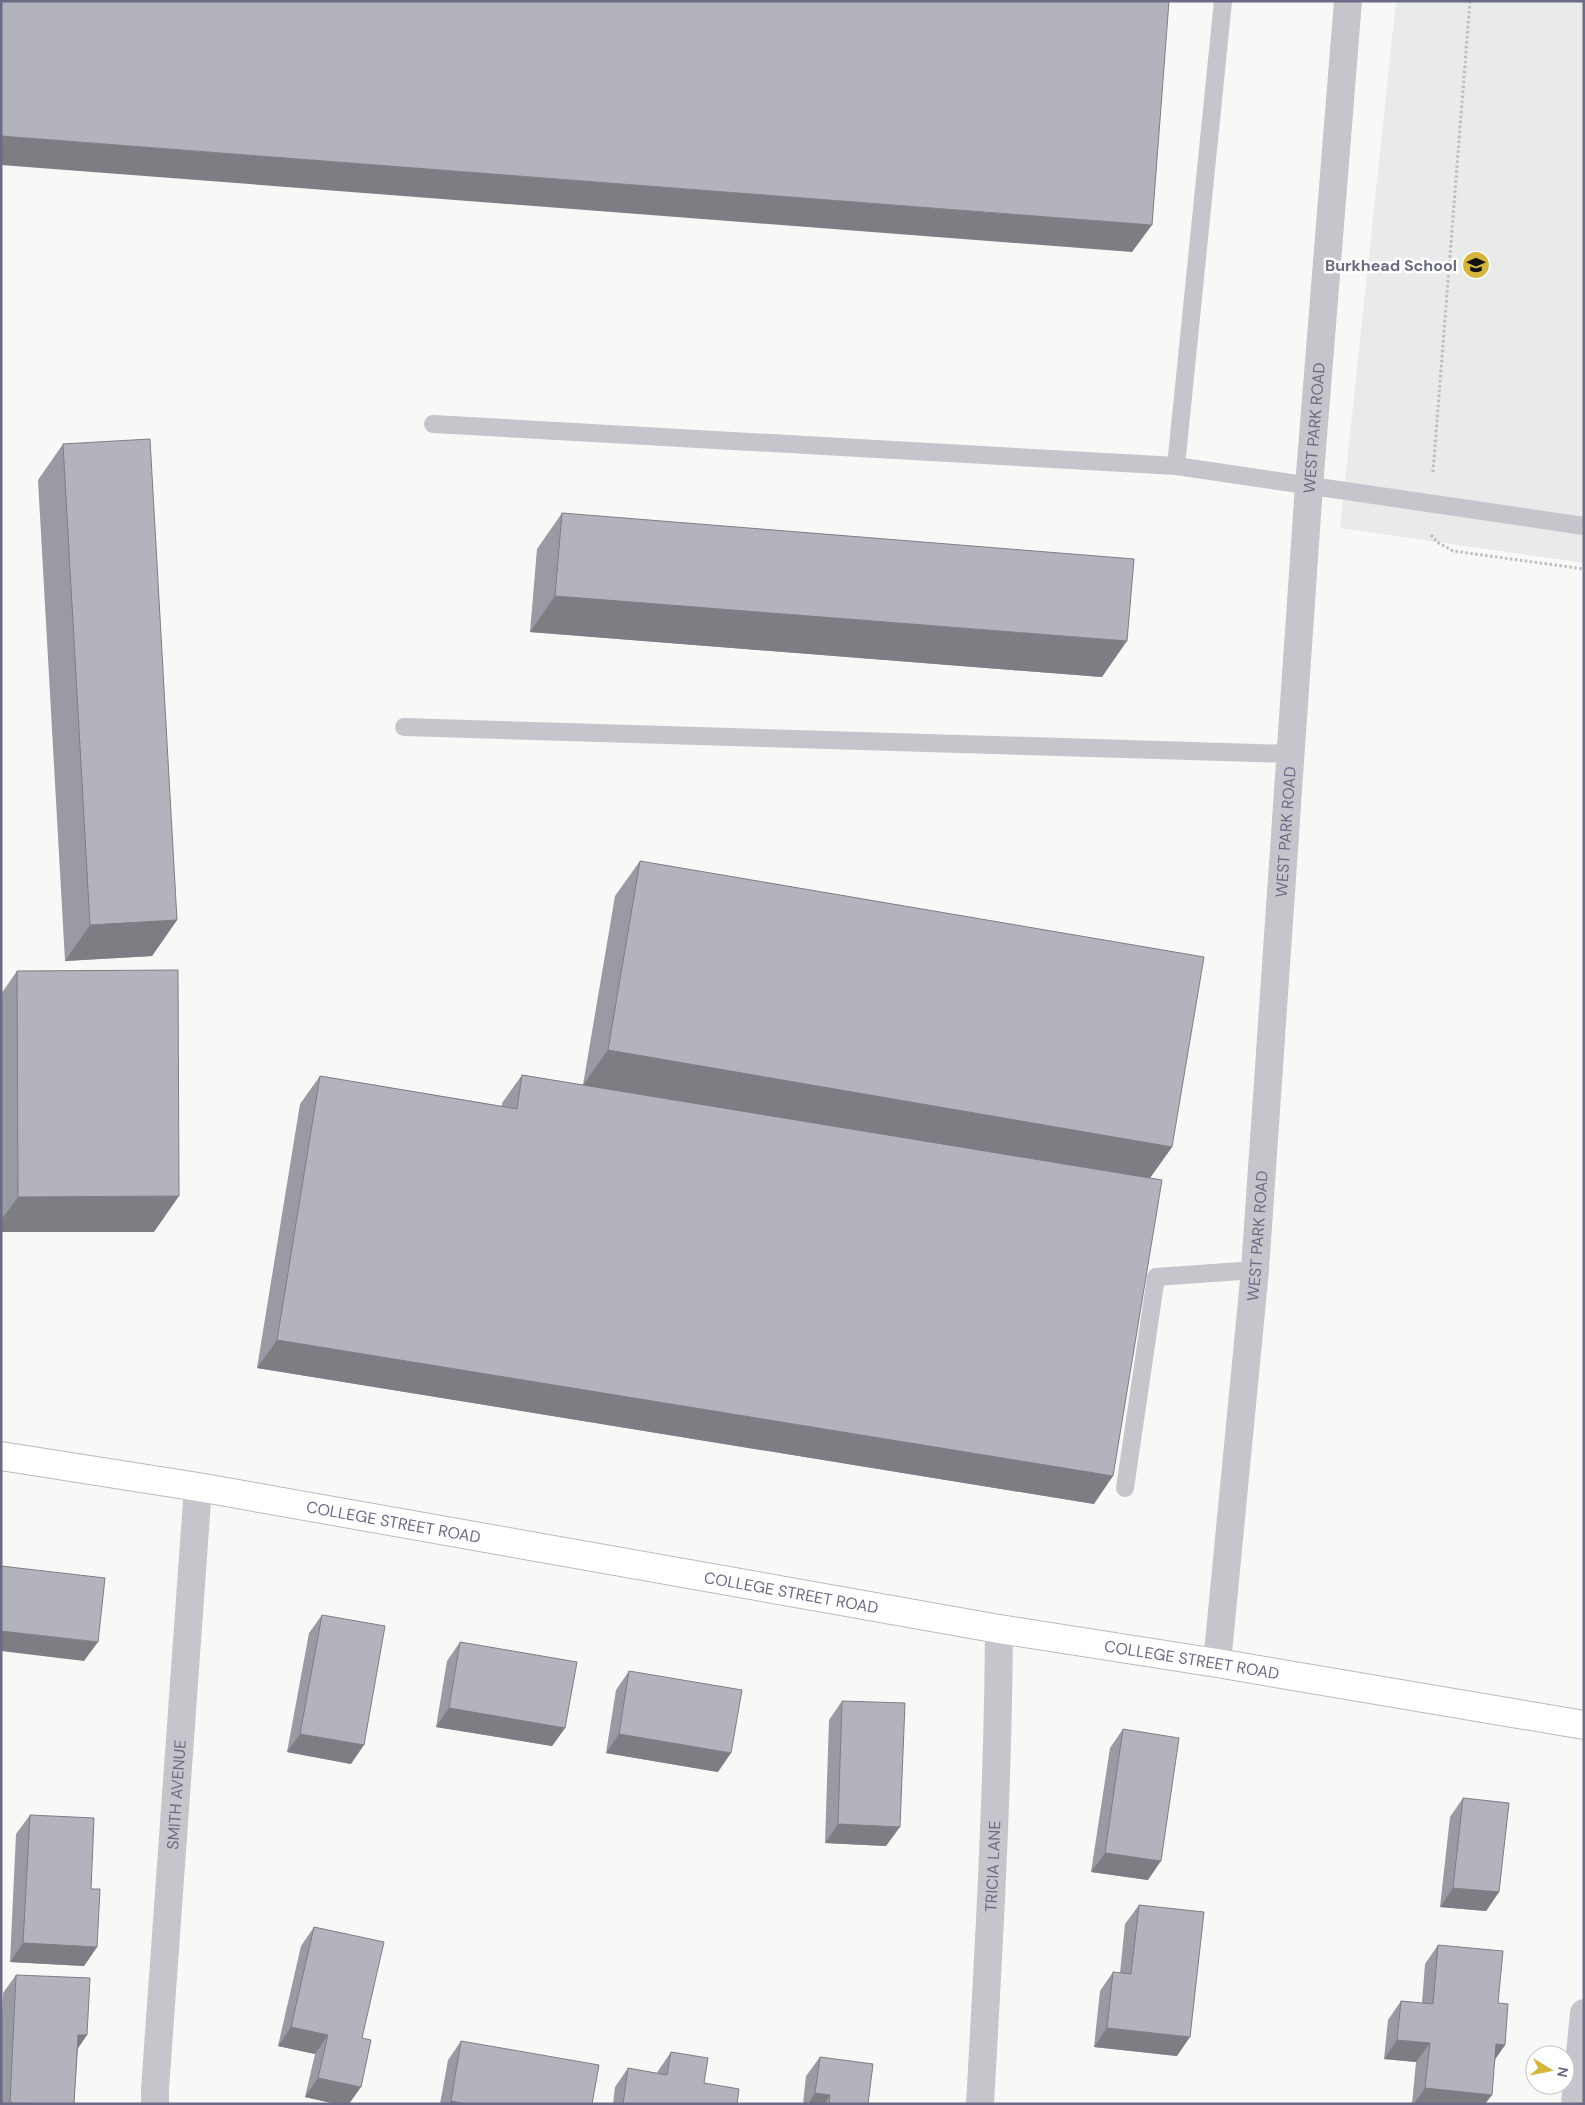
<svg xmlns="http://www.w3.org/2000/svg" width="1585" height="2105" font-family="'DM Sans',sans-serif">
<rect width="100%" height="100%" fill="#f8f9f7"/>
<!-- built -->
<path fill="#e9eaea" d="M1396 1H1584V563L1340 528Z"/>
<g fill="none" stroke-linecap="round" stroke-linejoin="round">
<!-- secondary casing -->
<g stroke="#babac2" stroke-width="30">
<g id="secondary">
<path id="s4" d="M1 1456 198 1487 999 1629 1217 1663 1584 1725"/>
</g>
</g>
<!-- path -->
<path stroke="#bdbdc2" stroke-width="3" stroke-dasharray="2.5 2.5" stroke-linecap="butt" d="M1433 472 1470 1
M1431 535 1437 542 1453 551 1584 569"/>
<!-- lane -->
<path stroke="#c5c5cc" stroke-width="18" d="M1223 1 1176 466 1584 526
M433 424 1176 466
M404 727 1291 754
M1125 1488 1156 1277 1255 1270"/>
<!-- street -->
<g stroke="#c5c5cc" stroke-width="28">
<path id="s1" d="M1217 1663 1255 1270 1309 486 1348 1"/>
<path id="s2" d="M155 2104V2089L198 1487"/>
<path id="s3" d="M980 2104C989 1946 998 1787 999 1629"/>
<path d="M1575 2104 1584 2013"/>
</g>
<!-- secondary -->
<use href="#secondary" stroke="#fff" stroke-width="28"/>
</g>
<!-- wall -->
<path fill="#999aa3" d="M63 444 177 920 152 956 65 961 38 480Z
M562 513 1102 677 530 632 537 549Z
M640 861 1172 1147 1150 1178 1094 1504 257 1368 300 1104 320 1076 502 1106V1103L522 1075 583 1085 615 896Z
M17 971 154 1232H1V994Z
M322 1615 351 1764 287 1752 309 1633Z
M460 1642 565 1728 552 1746 436 1727 447 1661Z
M629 1671 718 1772 606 1753 616 1690Z
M842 1701 886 1846 825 1843 829 1720Z
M1123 1729 1148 1880 1091 1872 1110 1748Z
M1463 1798 1499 1892 1486 1911 1440 1907 1450 1817Z
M30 1815 91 1889 97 1947 84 1966 10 1962 16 1834Z
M1139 1905 1177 2056 1094 2047 1100 1991 1113 1972 1120 1973 1125 1924Z
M314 1927 362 2038 349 2104H336L305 2097 315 2054 278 2046 301 1946Z
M1438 1945 1498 2003 1505 2045 1495 2059 1485 2104H1412L1416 2062 1384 2059 1388 2020 1401 2001 1422 2003 1425 1964Z
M16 1975 87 2035 78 2048 74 2104H1V2031L3 1993Z
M461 2041 592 2104H440L448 2060Z
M671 2052 704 2083 737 2104H613L615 2087 628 2068 657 2073 658 2071Z
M820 2057 868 2104H803L806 2076Z"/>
<!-- shaded-wall -->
<path fill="#7d7d84" d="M1 136 1152 225 1132 252 1 165Z
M555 596 1127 641 1102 677 530 632Z
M177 920 152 956 65 961 90 925Z
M608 1050 1172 1147 1147 1182 583 1085Z
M179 1196 154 1232H1V1220L18 1197Z
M277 1340 1113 1476 1094 1504 257 1368Z
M1 1631 98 1642 84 1661 1 1651Z
M449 1708 565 1728 552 1746 436 1727Z
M300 1734 364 1745 351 1764 287 1752Z
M619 1734 731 1753 718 1772 606 1753Z
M838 1824 900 1827 886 1846 825 1843Z
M1105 1853 1161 1861 1148 1880 1091 1872Z
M1453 1888 1499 1892 1486 1911 1440 1907Z
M23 1943 97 1947 84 1966 10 1962Z
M291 2027 328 2035 315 2054 278 2046Z
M1107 2028 1190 2037 1177 2056 1094 2047Z
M78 2035H87L74 2054Z
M1397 2040 1430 2043 1416 2062 1384 2059Z
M1496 2044 1505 2045 1492 2064Z
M318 2078 361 2087 349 2104H336L305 2097Z
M1425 2088 1492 2095 1485 2104H1414Z
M815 2093 830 2095 824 2104H808Z
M451 2101 466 2104H449Z"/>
<!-- building -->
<path fill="#b2b3bd" stroke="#7d7d84" d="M1 1H1169L1152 225 1 136Z
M150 439 177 920 90 925 63 444Z
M562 513 1134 559 1127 641 555 596Z
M640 861 1204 957 1172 1147 608 1050Z
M178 970 179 1196 18 1197 17 971Z
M522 1075 1162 1180 1113 1476 277 1340 320 1076 517 1109Z
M1 1566 105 1578 98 1642 1 1631Z
M322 1615 385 1626 364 1745 300 1734Z
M460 1642 577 1662 565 1728 449 1708Z
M629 1671 742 1690 731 1753 619 1734Z
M842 1701 905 1703 900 1827 838 1824Z
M1123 1729 1179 1738 1161 1861 1105 1853Z
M1463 1798 1509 1803 1499 1892 1453 1888Z
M30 1815 94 1818 91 1889H100L97 1947 23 1943Z
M1139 1905 1204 1912 1190 2037 1107 2028 1113 1972 1131 1974Z
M314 1927 384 1942 362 2038 371 2040 361 2087 318 2078 328 2035 291 2027Z
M1438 1945 1503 1951 1498 2003 1508 2004 1505 2045 1496 2044 1492 2095 1425 2088 1430 2043 1397 2040 1401 2001 1433 2004Z
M16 1975 90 1978 87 2035H78L74 2104 10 2103Z
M461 2041 599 2065 592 2104H466L451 2101Z
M671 2052 708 2058 704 2083 739 2089 737 2104H623L628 2068 667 2075Z
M820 2057 873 2064 868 2104H829L830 2095 815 2093Z"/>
<!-- icons -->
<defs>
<g id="school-disc" transform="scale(1.4375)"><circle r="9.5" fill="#d5b53b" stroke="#fff"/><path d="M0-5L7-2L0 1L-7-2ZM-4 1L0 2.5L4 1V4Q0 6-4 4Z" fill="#111"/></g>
</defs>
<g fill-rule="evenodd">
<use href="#school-disc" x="1476" y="265"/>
</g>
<g text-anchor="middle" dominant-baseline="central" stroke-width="5" stroke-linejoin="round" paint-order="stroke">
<!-- poi labels -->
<g font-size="16" font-weight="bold" fill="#6b6b85" stroke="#fff" text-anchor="end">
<text x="1457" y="265">Burkhead School</text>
</g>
<!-- street labels -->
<g font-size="16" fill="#6b6b85" stroke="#fff">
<text stroke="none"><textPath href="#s1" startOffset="1239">WEST PARK ROAD</textPath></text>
<text stroke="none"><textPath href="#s1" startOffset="834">WEST PARK ROAD</textPath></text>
<text stroke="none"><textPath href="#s1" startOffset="429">WEST PARK ROAD</textPath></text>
<text stroke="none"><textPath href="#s4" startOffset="398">COLLEGE STREET ROAD</textPath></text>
<text stroke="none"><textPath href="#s4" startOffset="802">COLLEGE STREET ROAD</textPath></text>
<text stroke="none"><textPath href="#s4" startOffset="1208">COLLEGE STREET ROAD</textPath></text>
<text stroke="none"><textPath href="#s2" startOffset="310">SMITH AVENUE</textPath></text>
<text stroke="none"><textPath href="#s3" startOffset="238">TRICIA LANE</textPath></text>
</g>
</g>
<!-- border -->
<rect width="1585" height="2105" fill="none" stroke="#6b6b85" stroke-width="5"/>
<!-- north arrow -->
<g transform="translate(1550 2070) rotate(100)"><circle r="24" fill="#ffffff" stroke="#c4c4ce"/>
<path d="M0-4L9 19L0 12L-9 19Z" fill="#d5b53b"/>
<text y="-8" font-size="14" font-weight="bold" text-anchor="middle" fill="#6b6b85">N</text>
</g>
</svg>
